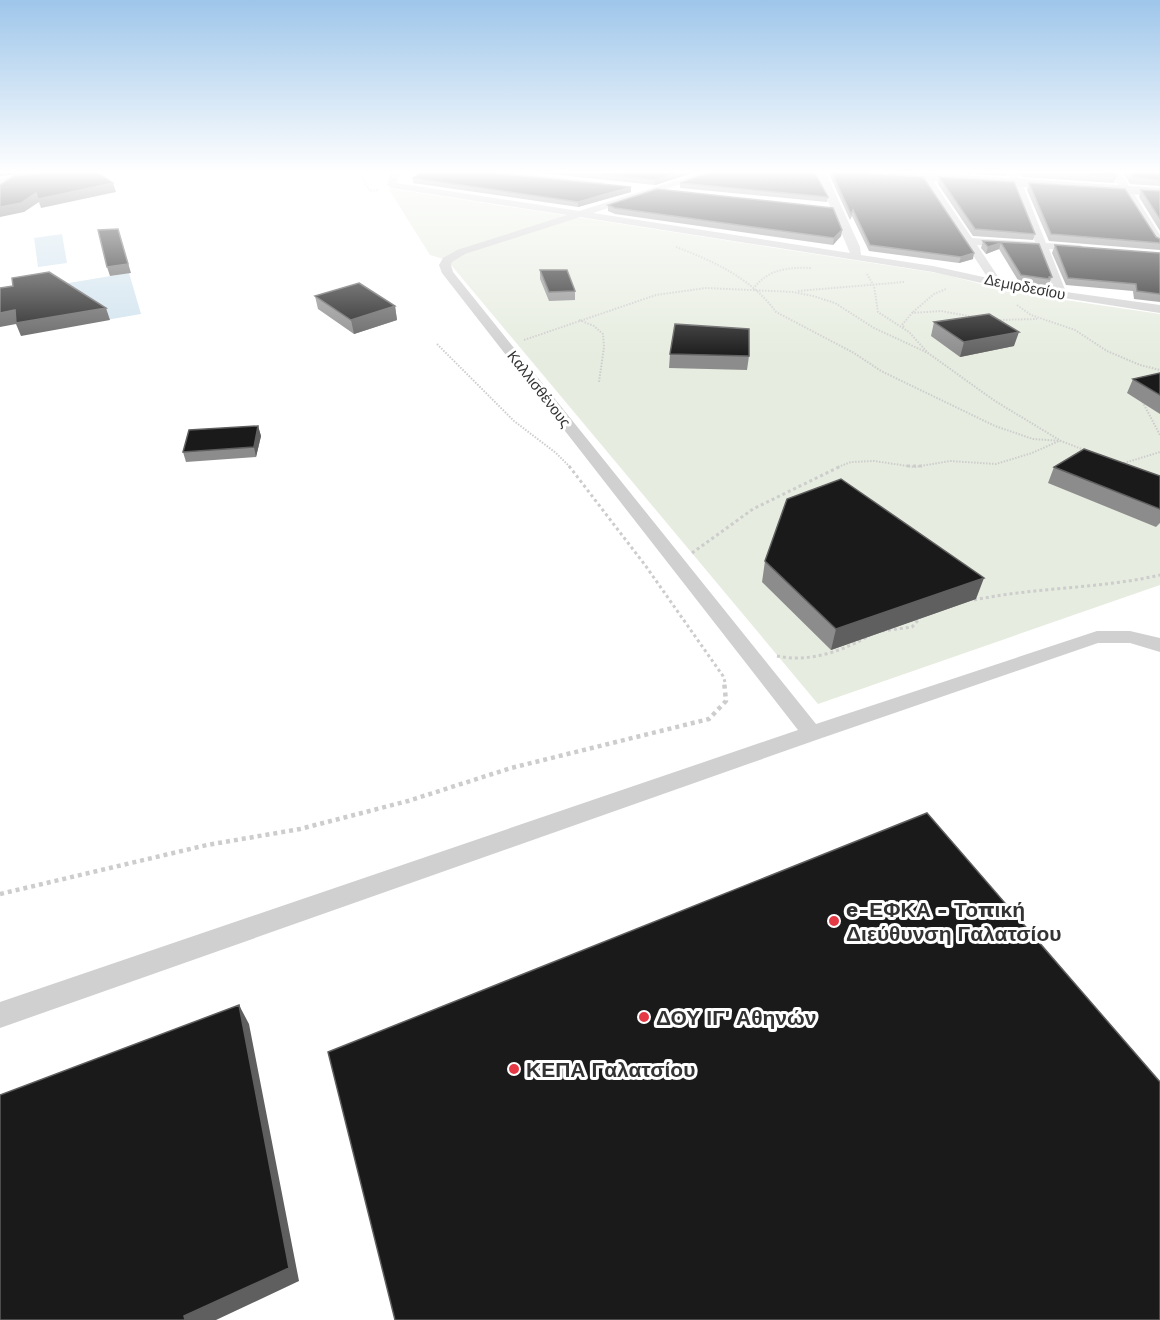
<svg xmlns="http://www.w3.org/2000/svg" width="1160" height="1320" font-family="'Work Sans',sans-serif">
<rect width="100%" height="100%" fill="#fff"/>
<!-- green -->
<path fill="#e6ecdf" d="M388 188 943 274 1011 292 1160 314V585L818 704 447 260 430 255Z"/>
<!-- water -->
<path fill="#cfe2ee" d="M62 234 67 263 38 267 34 238Z
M129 273 141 314 24 334 20 291Z"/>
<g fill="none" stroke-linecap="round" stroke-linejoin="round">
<!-- path-far2 -->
<path stroke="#cdcdcd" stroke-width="2" stroke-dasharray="1.5 1.5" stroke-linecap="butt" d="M360 173 370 191 378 190
M676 247C714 261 752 279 776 312L854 353 881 371 995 426 1033 439 1061 441
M867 274 874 286 878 312 909 332 928 353 995 401 1061 441 1087 451
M753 289C768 269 788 267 812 268
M798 291 904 282
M1017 305 1031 315 1075 330 1107 351 1140 365 1160 370
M913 312 934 294 946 289
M579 320 594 326 603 334 604 347 599 382
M997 320 1037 319
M904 327 902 325 912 313 941 311 974 317
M524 340 656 295 706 288 793 292 813 296 835 303 874 328 928 353
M437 344 514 421 556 453 570 467
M1141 399 1160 435
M1121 464 1160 452
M838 467 851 462 874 461 915 467 950 461 996 464 1032 453 1059 441"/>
<!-- path-far1 -->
<path stroke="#cdcdcd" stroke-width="3" stroke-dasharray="3 3" stroke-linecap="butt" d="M569 466 645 565 723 676 725 682
M907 466H922
M692 553 753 509 841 466
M974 600C1036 587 1099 589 1160 575
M882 631 912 627 919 619
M777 656C808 663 844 651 870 635"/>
<!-- path -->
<path stroke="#cdcdcd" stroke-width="4.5" stroke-dasharray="4 4" stroke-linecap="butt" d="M0 894 207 845 300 829 408 801 511 768 709 719 726 701 724 681"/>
<!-- street -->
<path fill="#d0d0d0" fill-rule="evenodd" d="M50 173H76L71 176 0 185V179Z
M390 173H400L397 183 579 211 700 173H714L593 213 850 253 816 173H826L860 247 861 255 933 266 988 278 921 177 929 175 972 238 1035 242 1008 173H1018L1046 243 1080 245 1085 248 1080 251 1049 249 1066 292 1160 305V313L1012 290 933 272 580 217 465 254 452 262 451 265 453 272 816 724 1097 631H1130L1160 638V652L1130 643H1098L819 739 0 1028V1002L798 730 442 273 439 265 443 258 457 250 567 215 392 188 387 185ZM977 245 1038 249 1054 290 1001 281Z
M489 173H518L601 182 606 185 601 188 494 176Z
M1111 173H1121L1160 235V246L1155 243Z"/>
<!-- secondary -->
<path fill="#bdbdbd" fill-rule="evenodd" d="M864 173H932L1160 188V196L871 177Z"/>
</g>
<!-- wall -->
<path fill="#8c8c8c" d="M541 173H693L655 185Z
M830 173H867L973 259 959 263 869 251 852 216 850 220 830 176Z
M959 173H1007V176Z
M1019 173H1115L1117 176 1114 183 1022 177Z
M1123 173H1160V186L1130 184Z
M939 177 1035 234 1033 240 973 236 938 184Z
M413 178 631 192 578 207 413 183Z
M680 183 828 197 827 202 680 188Z
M1029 183 1156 237 1160 239V250L1049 241 1027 190Z
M1141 190 1160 191V231L1139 197Z
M608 205 842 230 841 236 833 245 615 214 608 211Z
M983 241 1039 244 1052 277 1049 284H1047V286L1019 282 999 249 986 254 981 248Z
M1055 245 1160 253V302L1134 299 1133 291 1066 285 1052 253Z
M540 270 575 291V300L549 301 540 279Z
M315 296 395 306 397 320 354 334 318 309Z
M934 322 1014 346 960 357 931 336Z
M670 354 749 356 747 370 669 368Z
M1160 373V414L1127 393 1133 379Z
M258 426 261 436 256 457 186 462 183 452Z
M1054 467 1160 476V523L1156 527 1048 483Z
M765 561 976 599 831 650 762 582Z"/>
<!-- shaded-wall -->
<path fill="#5f5f5f" d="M0 173H31L0 176Z
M678 173H693L655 185V180Z
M113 183 116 192 41 208 39 202 24 212 0 217V207L36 193Z
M631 187V192L578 207V202Z
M118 229 131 273 110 276 107 267Z
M842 230 841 236 833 245 834 238Z
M1001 243 999 249 986 254 988 247Z
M974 253 973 259 959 263 961 257Z
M395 306 397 320 354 334 351 320Z
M106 308 110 320 21 336 16 324 0 327V313L15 310Z
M1019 332 1014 346 960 357 964 342Z
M258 426 261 436 256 457 254 447Z
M984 578 976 599 831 650 836 629Z
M239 1005 249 1024 299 1281 216 1320H185L184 1316Z"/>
<!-- building -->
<path fill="#1a1a1a" stroke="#5f5f5f" stroke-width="1.5" d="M42 173H98L113 183 38 199 36 193 21 203 0 207V185L14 176Z
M420 173H492L631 187 578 202 413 178Z
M587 173H678L655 180Z
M708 173H815L828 197 680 183Z
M832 173H867L923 177 974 253 961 257 870 245 853 210 851 214Z
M1064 173H1115L1117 176Z
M1130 173H1160V180L1133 177Z
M939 177 1014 182 1035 234 975 229Z
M1029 183 1125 189 1156 237 1160 239V243L1051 234Z
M657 189 833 208 842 230 834 238 615 208 608 205Z
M1141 190 1160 191V219Z
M118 229 128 264 107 267 98 230Z
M983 241 1039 244 1052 277H1049V279L1021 275 1001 243 988 247Z
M1055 245 1160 253V294L1137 291 1136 284 1068 278Z
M540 270H567L575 291 549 292Z
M49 272 106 308 16 323 15 310 0 313V288L13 286 12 278Z
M359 283 395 306 351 320 315 296Z
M989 314 1019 332 964 342 934 322Z
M675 324 749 329V356L670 354Z
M1160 373V395L1133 379Z
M258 426 254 447 183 452 189 430Z
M1084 449 1160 476V509L1054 467Z
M841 479 984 578 836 629 765 561 787 499Z
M927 813 1160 1082V1320H395L328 1052Z
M239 1005 289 1268 184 1316 185 1320H0V1095Z"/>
<!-- sky -->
<linearGradient id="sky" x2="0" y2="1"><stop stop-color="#9ec6ea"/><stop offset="0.48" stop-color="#fff"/><stop offset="1" stop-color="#fff" stop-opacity="0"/></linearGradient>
<rect width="1160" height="358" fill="url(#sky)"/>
<!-- markers -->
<g fill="#e63946" stroke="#fff" stroke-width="2">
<circle cx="834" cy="921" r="6"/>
<circle cx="644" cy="1017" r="6"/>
<circle cx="514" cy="1069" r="6"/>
</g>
<g text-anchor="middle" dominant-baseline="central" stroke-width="6" stroke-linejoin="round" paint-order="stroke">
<!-- far-street labels -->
<g font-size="15" fill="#333" stroke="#fff">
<text transform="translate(1025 287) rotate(11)">Δεμιρδεσίου</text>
<text transform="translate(539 389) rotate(52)">Καλλισθένους</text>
</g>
<!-- near-poi labels -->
<g font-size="21" font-weight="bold" fill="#333" stroke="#fff" text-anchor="start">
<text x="846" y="909">e-ΕΦΚΑ - Τοπική<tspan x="846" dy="24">Διεύθυνση Γαλατσίου</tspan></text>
<text x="656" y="1017">ΔΟΥ ΙΓ' Αθηνών</text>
<text x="526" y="1069">ΚΕΠΑ Γαλατσίου</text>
</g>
</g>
</svg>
